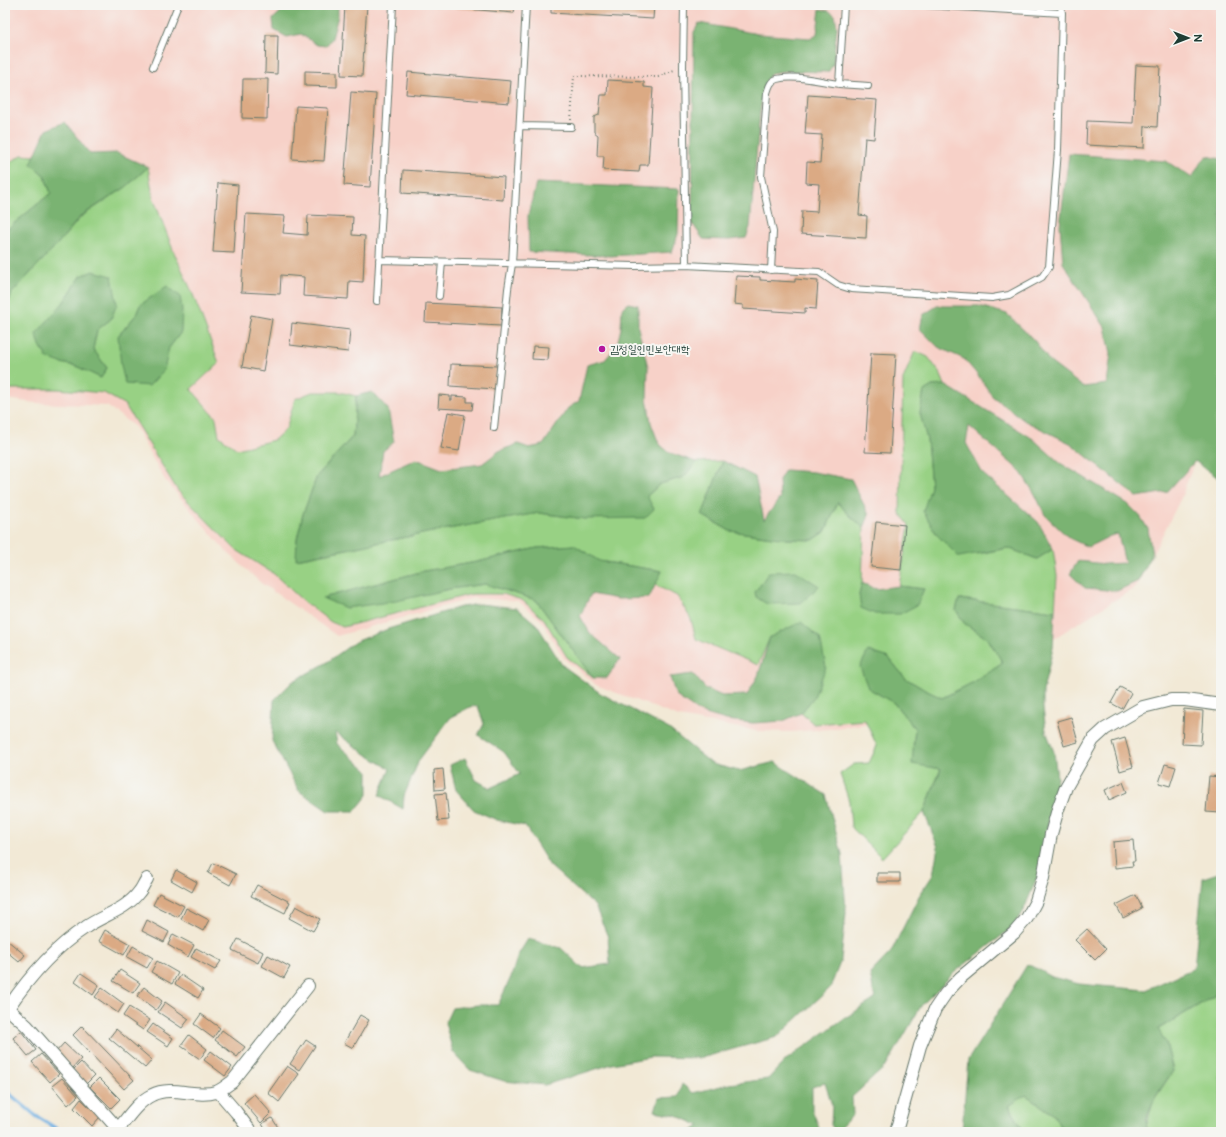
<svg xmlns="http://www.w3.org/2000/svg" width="1226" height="1137" font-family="'Balsamiq Sans','Poor Story',sans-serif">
<rect width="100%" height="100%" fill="#f6f6f2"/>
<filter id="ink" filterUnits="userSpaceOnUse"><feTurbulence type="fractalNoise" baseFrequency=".025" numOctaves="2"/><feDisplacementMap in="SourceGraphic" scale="8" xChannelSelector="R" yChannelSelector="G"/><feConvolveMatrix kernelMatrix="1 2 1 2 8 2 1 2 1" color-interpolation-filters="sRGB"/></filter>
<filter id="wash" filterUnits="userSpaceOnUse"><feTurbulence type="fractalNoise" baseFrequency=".012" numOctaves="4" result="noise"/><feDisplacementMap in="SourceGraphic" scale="16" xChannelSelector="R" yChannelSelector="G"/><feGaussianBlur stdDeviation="0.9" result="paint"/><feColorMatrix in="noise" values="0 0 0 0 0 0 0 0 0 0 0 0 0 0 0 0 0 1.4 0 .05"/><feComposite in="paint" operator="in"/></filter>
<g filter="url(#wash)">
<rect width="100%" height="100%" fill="#f2e9d6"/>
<!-- built -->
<path fill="#f7d1c8" d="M5 5H1221V273L1204 436 1181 498 1136 587 1043 645 896 720 827 729 791 732 757 731 679 717 596 685 564 659 541 620 518 601 473 598 337 636 261 583 225 550 165 480 135 427 107 406 36 403 5 399Z"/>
<!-- green -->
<path fill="#98d184" stroke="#5c875c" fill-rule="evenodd" d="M22 155 35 156 32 164 44 175 51 193 5 231V165Z
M148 167 153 197 173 250 192 292 219 363 191 389 216 418 219 436 237 449 274 440 286 429 295 399 312 392H340L356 396 353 436 317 476 303 514 297 539V559L442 530 539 513 585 519 647 496 660 484 684 477 696 462 723 461C715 479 710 497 702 515L730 531 787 539 813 540 825 532 838 502 847 513 864 528 862 583 859 595 875 614 924 589 899 586 909 525 900 513 903 379 915 351 928 357 940 373 945 385 932 386 924 391 920 413 927 440 931 487 924 511 937 535 978 554 1008 548 1037 559 1053 549 1057 576 1055 611 959 599 956 610 964 623 988 639 1003 663 974 682 942 698 925 690 905 678 889 658 868 652V688L894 703 915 729 913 746 941 768 924 812 882 858 851 827 849 801 840 774 854 764 869 763 877 746 865 720 814 724 801 713 814 697 770 637 758 665 696 639 691 619 677 596 655 585 662 571 599 561 574 545 537 548 477 562 424 571 323 598 450 589 485 584 536 600 593 678 567 657 544 619 522 600 503 594H472L343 627 331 622 303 601 274 574 235 549 178 491 125 405 104 393 58 389H5V312L12 293 60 241 82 216 126 187ZM81 277 111 319 97 330 93 349 107 368 101 378 76 366 61 363 63 303ZM140 305 181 332 169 348 118 336 136 315Z
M1221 982V1132H1148L1146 1127 1153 1101 1173 1071 1166 1043 1157 1030 1214 996Z
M1026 1095 1054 1115 1063 1132H1022L1023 1130 1009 1105Z"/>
<!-- forest -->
<path fill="#7ab372" stroke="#4c7853" d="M299 5H338V16L332 38 326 46 317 45 301 34 287 37 274 30 273 19 284 9 299 8Z
M820 9 829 11 835 15 837 27 833 65 828 72 785 71 771 73 765 83 760 111 750 227 746 238 729 240 703 239 692 223 694 32 699 23 758 34 810 38 817 34Z
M65 122 90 154 117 153 148 167 126 187 81 216 60 241 12 293 5 312V231L51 193 44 175 31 164 46 130Z
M1069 154 1166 161 1192 178 1201 162 1207 156 1221 159V480L1195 461 1167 492 1137 497 1070 443 1025 421 992 396 980 378 964 359 938 347 920 329 923 315 937 306H979L1007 314 1034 340 1050 362 1083 387 1107 384 1111 353 1105 327 1063 263 1060 225Z
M536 183 679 189 678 234 672 252 611 256 529 252 528 216Z
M93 271 112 276 117 304 111 319 97 330 93 349 107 368 101 378 76 366 61 363 47 358 40 345 36 334 63 303 81 276Z
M167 286 180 296 182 309 181 332 169 348 164 370 149 386 125 384 121 365 118 336 136 315 140 305Z
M628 303 638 305V328L648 367 647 398 651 423 659 444 670 453 696 462 684 477 660 484 647 496 654 509 645 518 585 519 539 513 442 530 296 559 297 539 303 514 317 476 353 436 356 396 372 392 388 409 394 442 383 451 379 476 416 459 442 469 482 464 499 451 518 444 529 448 543 445 568 408 579 401 587 365 605 360 617 345 621 328 622 308Z
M945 385 1032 438 1060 463 1128 504 1140 516 1148 529 1152 555 1138 581 1117 591 1085 588 1070 574 1078 561 1105 564 1125 563 1118 534 1110 536 1088 547 1069 538 1045 515 1035 494 1020 471 969 426 966 443 983 474 1038 522 1053 549 1037 559 1008 548 959 557 937 535 923 511 931 487 927 440 920 413 924 391 932 386Z
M723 461 755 477 764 520 780 498 779 480 785 470 813 472 851 479 869 515 864 528 847 513 838 502 825 532 813 540 787 539 730 531 702 515C710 497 715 479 723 461Z
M574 545 599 561 662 571 649 598 618 599 591 594 580 616 590 633 620 659 607 678H593L536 600 485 584 450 589 396 601 346 608 322 598 424 571 477 562 537 548Z
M796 571 819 586 801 603 767 604 756 597 755 592 769 572Z
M862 583 876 589 899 586 924 589 917 605 900 614H875L861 608 859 595Z
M959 599 1055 611 1053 648 1043 691V708L1046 731 1054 752 1057 778 1038 875 1025 907 1013 927 955 972 921 1006 887 1065 852 1097 853 1115 836 1132 831 1125 832 1105 825 1083 812 1087V1110L819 1127 815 1132H690L700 1126 676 1115 655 1111 659 1098 678 1097 682 1084 693 1093 729 1084 768 1079 786 1060 842 1020 875 999 870 974 891 952 919 896 933 875 938 847 924 812 941 769 912 764 915 729 894 703 868 688 860 667 868 651 889 658 905 678 925 690 942 698 974 682 1003 663 988 639 964 623 956 610Z
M479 604 517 608 537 625 562 665 600 693 669 729 712 764 739 771 775 762 826 795 842 854 846 913 841 960 830 988 777 1037 701 1058 651 1057 612 1064 545 1085 504 1081 470 1070 453 1052 445 1023 452 1008 478 1005H498L511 977 518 955 528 939 561 948 582 968 610 964 608 937 595 906 550 866 525 826 497 820 474 810 456 790 450 765 465 758 476 780 490 788 520 774 504 752 478 735 484 724 478 706H472L451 717 419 760 404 796 403 809 379 795 390 769 367 755 335 732 337 744 368 771V795L355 811H328L299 791 272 741 274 700 292 682 326 663 355 642 388 629 461 607Z
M801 622 820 638 826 667 814 697 801 713 783 721 753 723 726 720 699 712 676 696 670 677 693 674 706 689 722 696 747 695 758 676 770 637Z
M1221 872V982L1214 996 1158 1029 1166 1043 1173 1071C1164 1084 1140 1115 1148 1132H1063L1054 1115 1026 1095 1009 1106 1023 1130 1022 1132H962L968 1060 1027 965 1034 967 1052 977 1079 984 1146 990 1194 968 1203 878Z"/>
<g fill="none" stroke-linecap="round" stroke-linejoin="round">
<!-- stream -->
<path stroke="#6dafe2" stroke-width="3.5" d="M5 1090 36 1116 62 1132"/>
</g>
<g id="blocks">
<!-- building -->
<path fill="#dbaa84" d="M345 5H367L362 76 341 75Z
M432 5H515L514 13 432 6Z
M551 5H654L653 19 551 13Z
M266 35H278L277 74 265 73Z
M1136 65 1160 66 1157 127 1145 126 1144 148 1086 145 1087 121 1133 123Z
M305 71 337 72V87L305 86Z
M408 72 511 81 509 103 406 94Z
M243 79H268L267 119 242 118Z
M608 80 644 82V87L653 88 648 165H640L639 172 603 170 604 156H597L598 135 594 132V117L599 115 601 95H607Z
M351 92 376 94 370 187 344 185Z
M808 95 877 100 874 139 865 138 859 215 867 216 866 238 801 234 802 211 817 212 819 184 806 183 807 162 820 163 822 135 805 134Z
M296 106 328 108 324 161 292 159Z
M403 170 504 177 503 200 402 193Z
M218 183 238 185 234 253 213 252Z
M246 214 285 216 283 233 307 235 308 215 353 217 352 235 365 236 363 282 349 281 348 299 303 296 304 277 281 275 280 294 241 292Z
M736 276 760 277V280L795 282V279L818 281 816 309 805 308V313L743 309V305L734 304Z
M426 303 502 307 501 326 425 322Z
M251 315 272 319 263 371 242 367Z
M292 323 350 330 348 352 290 345Z
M533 346 549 347 548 360 532 359Z
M871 353 896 354 890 453 865 452Z
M451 364 497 366 495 389 450 386Z
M439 395 450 396V400H452V396L467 397V402H473L472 410 438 408Z
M448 412 465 415 459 451 441 448Z
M876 522 905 525 901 570 871 567Z
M1120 687 1131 693 1122 709 1111 703Z
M1184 709 1203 711 1201 745 1182 744Z
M1071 717 1078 742 1064 746 1057 721Z
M1125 738 1133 767 1120 771 1112 742Z
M1165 764 1176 767 1170 786 1159 783Z
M443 769 445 789 435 790 434 770Z
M1209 776 1221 777V813L1206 812Z
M1123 782 1127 792 1109 800 1105 790Z
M446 793 449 820 438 821 435 794Z
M1133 840 1135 861H1132L1133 866 1115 868 1113 842Z
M213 863 236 874 230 885 208 873Z
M176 870 197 882 192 892 171 880Z
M877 873H900V882H877Z
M257 885 290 902 285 913 251 896Z
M159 893 184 906 178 917 153 905Z
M1136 895 1142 908 1123 918 1116 905Z
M296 906 320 919 313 931 289 918Z
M186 908 209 920 203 931 181 919Z
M147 920 169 932 164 942 142 931Z
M1087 929 1106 949 1095 960 1075 940Z
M105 930 130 944 124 955 99 941Z
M173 934 194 945 188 957 168 945Z
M238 939 263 952 258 963 232 950Z
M7 940 25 955 19 962 5 950V942Z
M133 946 153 958 147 968 127 957Z
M196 948 221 961 215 970 191 957Z
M268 955 290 967 284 978 262 966Z
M157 961 178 973 172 984 151 972Z
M120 970 140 983 133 993 113 981Z
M81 973 99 985 93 995 75 982Z
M181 975 203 990 198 998 175 984Z
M144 987 162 1001 156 1010 137 996Z
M102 988 124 1004 118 1013 95 997Z
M165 1002 189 1019 182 1028 158 1012Z
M129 1007 150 1020 143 1030 123 1016Z
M201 1014 220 1028 213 1038 194 1024Z
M360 1015 369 1020 353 1048 344 1043Z
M153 1024 173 1038 168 1046 147 1032Z
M82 1026 134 1080 124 1089 73 1035Z
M116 1029 152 1060 145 1068 109 1038Z
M222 1030 245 1047 237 1057 215 1040Z
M21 1031 36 1050 28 1056 13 1038Z
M189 1035 207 1049 200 1059 181 1046Z
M306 1040 315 1046 299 1070 290 1064Z
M64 1043 81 1059 73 1068 56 1052Z
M211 1051 232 1067 225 1076 204 1060Z
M41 1054 59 1074 50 1082 32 1062Z
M81 1062 94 1076 86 1084 73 1070Z
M287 1066 299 1074 279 1102 268 1093Z
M62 1078 78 1096 68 1105 52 1086Z
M99 1078 120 1099 111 1108 90 1087Z
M254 1094 271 1113 261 1123 244 1103Z
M81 1099 100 1117 92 1126 74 1108Z
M272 1118 281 1132H267L262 1124Z"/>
</g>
</g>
<g filter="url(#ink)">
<use href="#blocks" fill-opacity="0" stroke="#69796d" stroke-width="1"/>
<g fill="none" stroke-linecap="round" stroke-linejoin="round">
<!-- lane casing -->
<g stroke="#69796d" stroke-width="8">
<path id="lane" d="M684 5 683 67 686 265
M925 5 1062 13
M153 67 178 5
M839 84 844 5
M520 126 571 127
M379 260 635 266 686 265 819 272 838 285 851 289 992 298 1009 295 1042 277 1049 267 1058 150 1062 13 1061 5
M771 270 773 232 761 177 767 93C769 87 770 81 777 79 794 74 822 82 840 84 849 85 858 85 868 86
M439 296 442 262
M377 301 393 5
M494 428 508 289 512 264 526 5"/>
</g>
<!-- street casing -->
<g stroke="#69796d" stroke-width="14">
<path id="street" d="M5 1006 27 1026 118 1129
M8 1008C29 977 54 948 86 927 103 915 126 910 139 892 142 889 144 883 147 879
M218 1091 236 1112 251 1132
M116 1132C126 1120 137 1102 152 1095 172 1085 196 1098 216 1092 222 1090 227 1085 232 1082L308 986
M895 1132 897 1128 920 1046 935 1009 946 993 960 978 1014 933 1027 918 1036 901 1043 878 1051 834 1058 809 1066 787 1093 740 1105 729 1143 707 1171 700H1185L1221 705"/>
</g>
<!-- path -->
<path stroke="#69796d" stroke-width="2" stroke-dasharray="1 3" stroke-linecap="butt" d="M571 120 574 76 658 77 674 70"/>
<!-- lane -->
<use href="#lane" stroke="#fff" stroke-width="6"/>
<!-- street -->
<use href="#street" stroke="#fff" stroke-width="12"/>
</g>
</g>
<!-- markers -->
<circle fill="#b5179e" stroke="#f6f6f2" stroke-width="1.5" cx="602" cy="349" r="4"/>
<g text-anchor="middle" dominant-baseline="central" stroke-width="4" stroke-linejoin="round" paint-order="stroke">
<!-- poi labels -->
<g font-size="11" fill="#1f3d34" stroke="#f6f6f2" text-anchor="start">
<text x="610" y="349">김정일인민보안대학</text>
</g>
</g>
<!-- margin -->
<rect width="1226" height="1137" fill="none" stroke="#f6f6f2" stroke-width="20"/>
<!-- north arrow -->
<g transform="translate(1188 38) rotate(90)" stroke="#f6f6f2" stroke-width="3" paint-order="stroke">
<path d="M0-3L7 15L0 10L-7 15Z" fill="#1f3d34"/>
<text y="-6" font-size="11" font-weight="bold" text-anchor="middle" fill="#1f3d34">N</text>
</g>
</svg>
